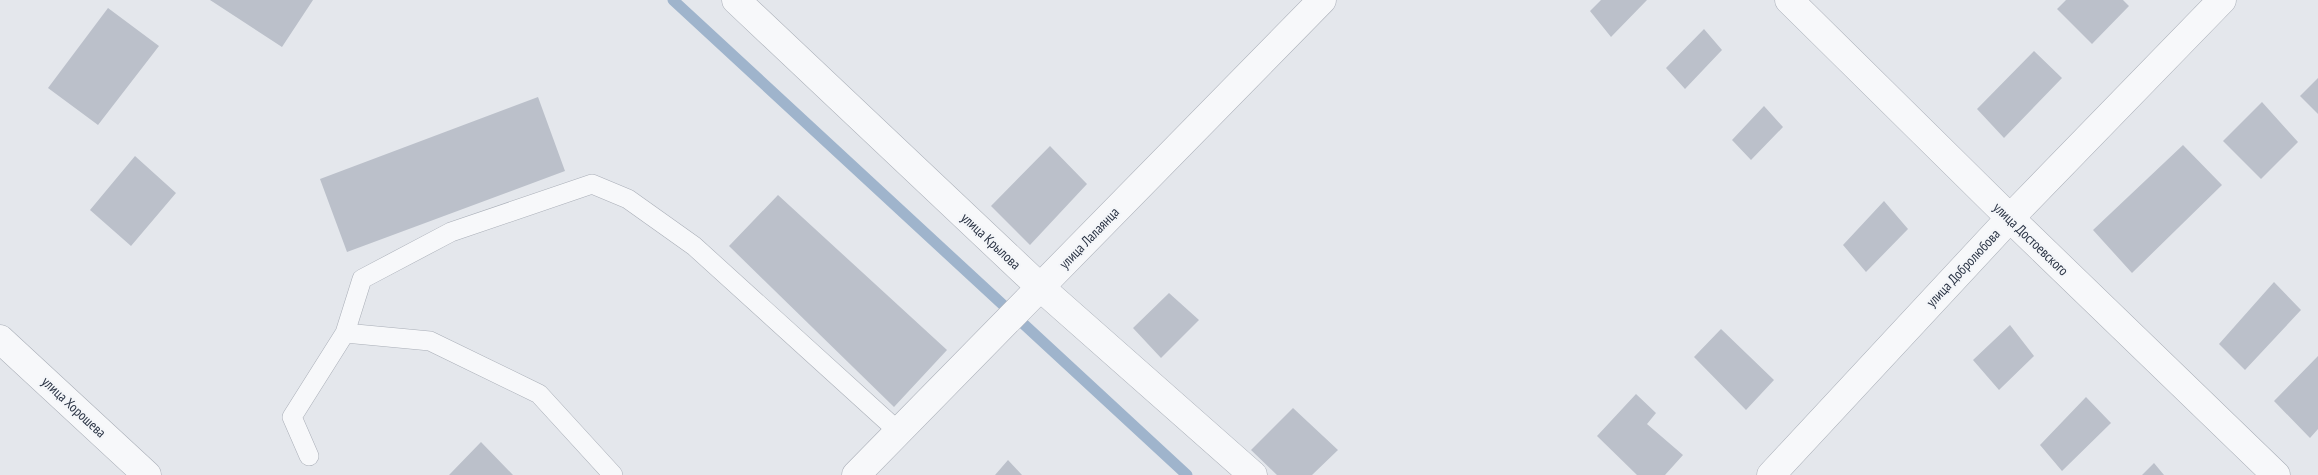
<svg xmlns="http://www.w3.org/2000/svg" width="2318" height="475" font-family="'PT Sans Narrow',sans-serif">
<rect width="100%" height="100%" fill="#e4e7ec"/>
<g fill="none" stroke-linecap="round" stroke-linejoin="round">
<!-- stream -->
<path stroke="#9fb4cc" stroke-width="11" d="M673 0 1187 475"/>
</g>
<!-- building -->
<path fill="#bbc0ca" d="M210 0H313L282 47Z
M1601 0H1647L1611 37 1590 11Z
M2066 0H2123L2129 6 2092 44 2057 9Z
M108 8 159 46 98 125 48 88Z
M1704 29 1722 50 1685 89 1666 68Z
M2034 51 2062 78 2004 138 1977 109Z
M2318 78V114L2300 96Z
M538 97 565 171 347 252 320 179Z
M2262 102 2298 142 2261 179 2223 141Z
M1764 106 1783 127 1751 160 1732 140Z
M2183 145 2222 185 2132 273 2093 230Z
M1050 146 1087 184 1030 245 991 206Z
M135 156 176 193 131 246 90 210Z
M778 195 947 350 894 407 729 246Z
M1884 201 1908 229 1866 272 1843 245Z
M2274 282 2301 310 2245 370 2219 344Z
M1169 293 1199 320 1161 358 1133 328Z
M2010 325 2034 356 1999 390 1973 360Z
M1721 329 1774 380 1746 410 1694 357Z
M2318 356V429L2310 438 2274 401Z
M1636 394 1656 413 1647 424 1683 455 1665 475H1637L1597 436Z
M2086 397 2111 423 2062 471 2040 445Z
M1293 408 1338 450 1312 475H1277L1251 450Z
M481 442 513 475H449Z
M1008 460 1022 475H995Z
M2154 463 2164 475H2142Z"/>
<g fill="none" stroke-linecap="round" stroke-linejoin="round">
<!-- lane casing -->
<g stroke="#a9aeb7" stroke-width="20">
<path id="lane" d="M345 333 430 341 539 394 613 475
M309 456 292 417 345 333 362 279 451 232 592 184 628 199 694 246 899 432"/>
</g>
<!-- street casing -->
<g stroke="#a9aeb7" stroke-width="29">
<path id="street" d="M736 0 1040 287 1253 475
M1789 0 2010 218 2276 475
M0 339 147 475
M856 475 1322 0
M1771 475 2010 218 2222 0"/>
</g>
<!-- lane -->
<use href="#lane" stroke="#f7f8fa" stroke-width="19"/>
<!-- street -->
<use href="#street" stroke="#f7f8fa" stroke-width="28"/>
</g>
<g text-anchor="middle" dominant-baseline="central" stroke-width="4.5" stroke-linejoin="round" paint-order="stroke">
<!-- street labels -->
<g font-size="14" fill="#2b3445" stroke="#f4f6f9">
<text transform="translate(1089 238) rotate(-46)">улица Лалаянца</text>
<text transform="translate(2031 239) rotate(44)">улица Достоевского</text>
<text transform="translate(991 241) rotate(43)">улица Крылова</text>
<text transform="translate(1963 268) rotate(-47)">улица Добролюбова</text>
<text transform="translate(74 407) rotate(43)">улица Хорошева</text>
</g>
</g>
</svg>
